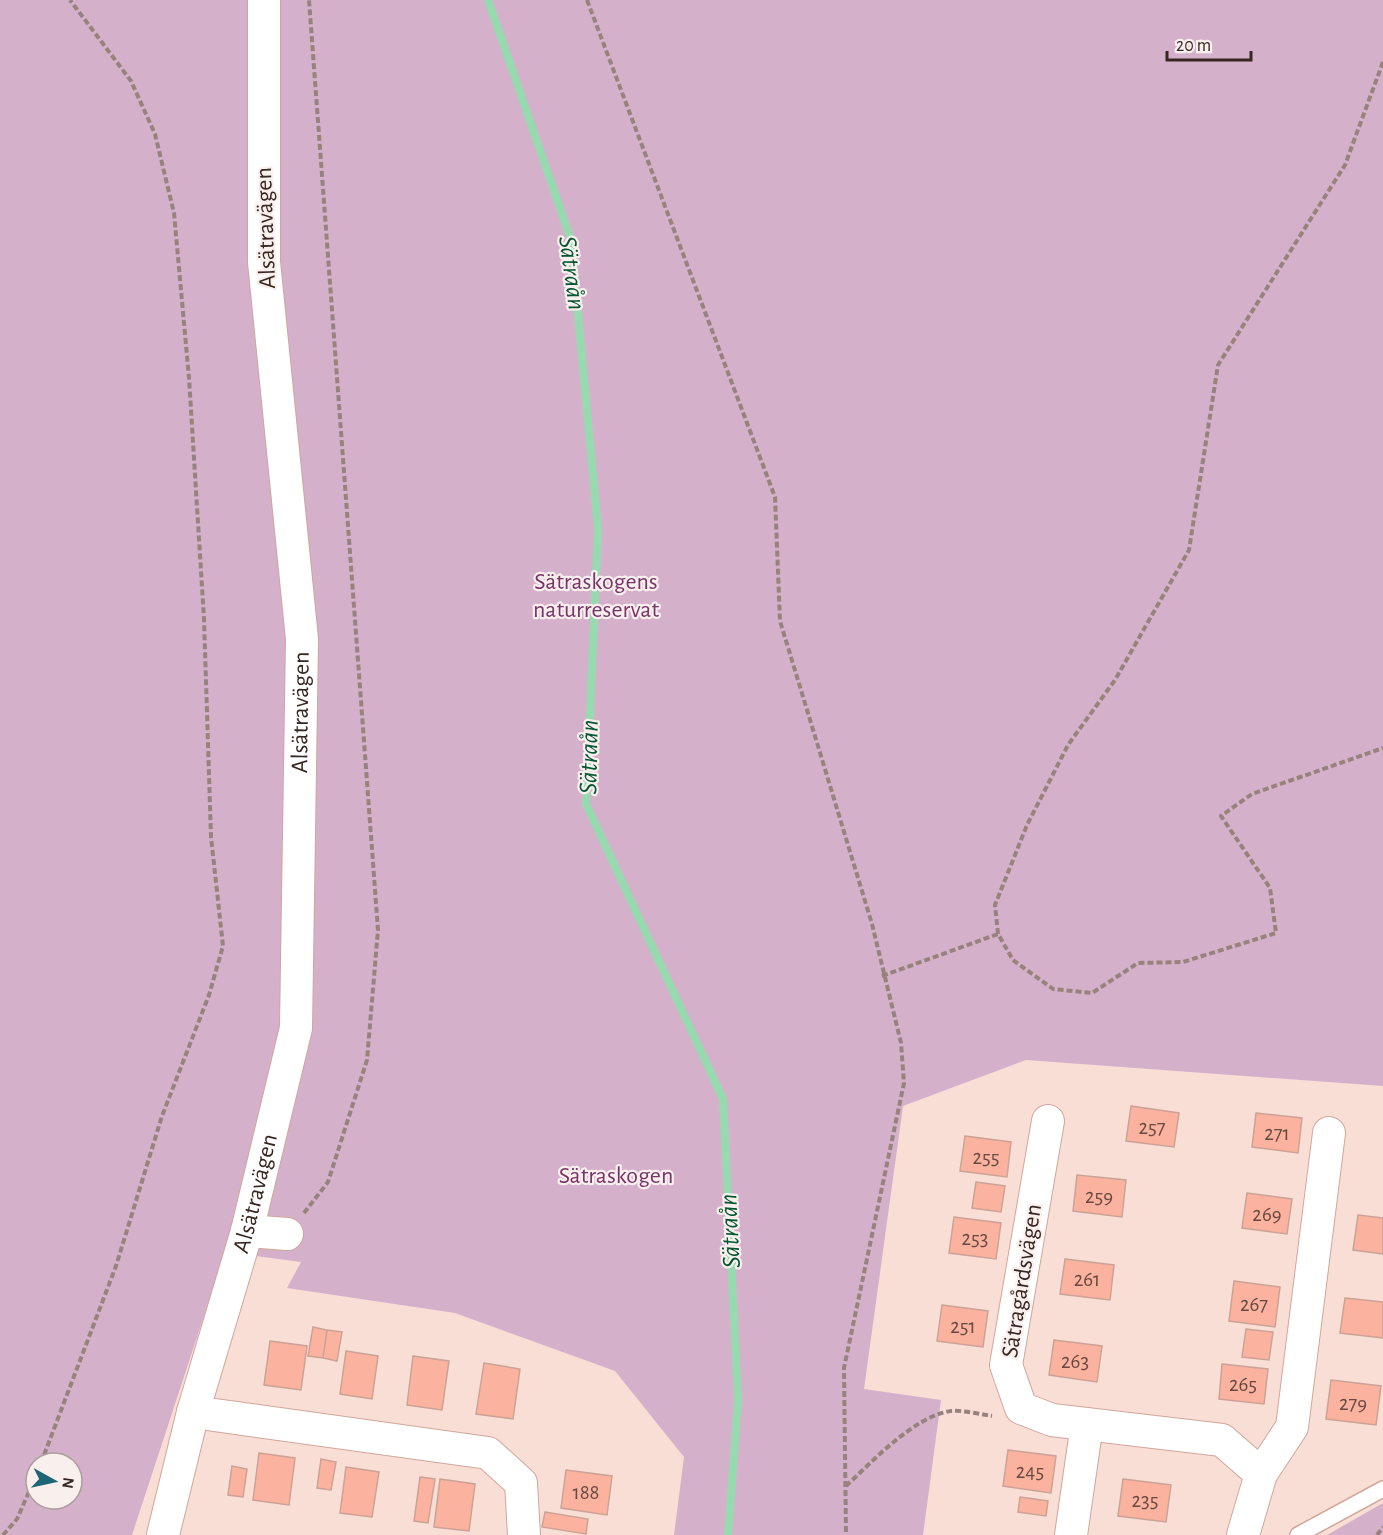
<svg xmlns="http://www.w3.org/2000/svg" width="1383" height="1535" font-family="'Alegreya Sans',sans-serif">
<rect width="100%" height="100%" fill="#f9ded6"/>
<!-- green -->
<path fill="#d5b0cb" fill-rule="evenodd" d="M0 0H1383V1086L1026 1060 903 1106 864 1389 941 1400 923 1535H674L684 1457 615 1371 455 1313 287 1288 301 1262 225 1252 132 1535H0ZM36 1463H72V1499H36Z
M1383 1503V1535H1327Z"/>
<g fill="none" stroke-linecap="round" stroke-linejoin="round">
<!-- stream -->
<path stroke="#97dab0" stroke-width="8" d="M488 0 571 240 598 529 586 804 723 1099 738 1400 728 1535"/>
</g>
<!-- building -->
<path fill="#fbb39f" stroke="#cca296" stroke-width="1.5" d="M1131 1106 1179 1113 1174 1147 1126 1141Z
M1256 1113 1302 1118 1298 1153 1252 1147Z
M965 1136 1011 1142 1007 1177 960 1171Z
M1077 1175 1126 1180 1122 1217 1073 1211Z
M976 1182 1005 1186 1001 1212 972 1208Z
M1247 1193 1292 1199 1287 1234 1242 1228Z
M1358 1215 1383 1218V1254L1353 1250Z
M954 1217 1001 1223 996 1259 949 1253Z
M1065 1259 1114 1265 1110 1300 1060 1294Z
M1234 1281 1280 1287 1275 1327 1229 1321Z
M1345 1298 1383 1302V1338L1340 1333Z
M942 1305 988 1311 983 1347 937 1341Z
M313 1327 327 1330 323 1358 308 1356Z
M1246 1329 1273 1332 1269 1360 1242 1357Z
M327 1330 342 1332 337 1361 323 1358Z
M1054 1340 1102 1346 1097 1382 1049 1375Z
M270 1341 307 1346 301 1390 264 1385Z
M346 1351 378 1356 372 1399 340 1394Z
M413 1356 449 1361 442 1410 407 1405Z
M484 1363 520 1369 513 1419 476 1414Z
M1222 1364 1268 1369 1264 1404 1219 1399Z
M1331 1380 1381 1386 1376 1425 1326 1419Z
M1008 1450 1056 1456 1051 1493 1003 1486Z
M259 1453 295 1458 289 1505 253 1500Z
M321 1459 336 1462 331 1490 317 1488Z
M232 1466 247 1469 243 1497 228 1495Z
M346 1467 379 1472 372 1517 340 1513Z
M566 1470 612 1476 607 1515 561 1508Z
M420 1477 435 1479 428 1523 414 1521Z
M440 1479 475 1484 469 1531 434 1527Z
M1123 1479 1171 1485 1166 1522 1118 1516Z
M1020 1497 1048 1501 1046 1516 1018 1512Z
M545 1512 588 1519 586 1534 542 1527Z"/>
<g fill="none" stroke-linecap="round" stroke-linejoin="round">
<!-- service casing -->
<g stroke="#d1a69a" stroke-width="18">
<path id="service" d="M1298 1535 1383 1489"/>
</g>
<!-- minor casing -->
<g stroke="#d1a69a" stroke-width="34">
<g id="minor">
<path d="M1048 1121 1006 1365 1021 1408 1052 1420 1222 1440 1261 1474"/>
<path d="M247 1231 287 1234"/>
<path d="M193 1412 488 1453 521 1483 524 1535"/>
<path id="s1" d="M163 1535 193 1412 247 1231 296 1028 302 639 264 262V0"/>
<path d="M1071 1535 1087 1424"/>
<path d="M1243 1535 1261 1474 1292 1427 1329 1133"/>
</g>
</g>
<!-- path -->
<path stroke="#98827c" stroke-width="4" stroke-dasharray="6 3" stroke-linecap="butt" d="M587 0 775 497 780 621 872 924 901 1043 904 1083 844 1368 846 1535
M1383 62 1345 165 1218 365 1189 550 1115 680 1068 745 1027 825 995 905 998 934 1013 960 1053 989 1092 993 1138 963 1183 962 1276 933 1270 888 1221 816 1252 794 1383 748
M882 976 998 934
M304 1213 328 1182 367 1060 378 930 309 0
M41 1463 116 1266 162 1116 209 995 223 946 211 837 204 619 189 378 174 213 155 134 131 81 70 0
M846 1486C872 1462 914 1416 951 1411 963 1410 979 1414 992 1416
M3 1535 17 1519 36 1476
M1377 1535 1383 1527"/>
<!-- service -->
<use href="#service" stroke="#fff" stroke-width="15"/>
<!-- minor -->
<use href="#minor" stroke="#fff" stroke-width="32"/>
</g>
<g text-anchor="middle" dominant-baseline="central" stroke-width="4.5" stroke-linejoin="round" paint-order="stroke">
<!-- number labels -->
<g font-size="21" fill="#684941">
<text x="1152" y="1127">257</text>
<text x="1277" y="1133">271</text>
<text x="986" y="1157">255</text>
<text x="1099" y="1196">259</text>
<text x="1267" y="1214">269</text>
<text x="975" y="1238">253</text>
<text x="1087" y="1279">261</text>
<text x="1254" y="1304">267</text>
<text x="963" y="1326">251</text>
<text x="1075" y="1361">263</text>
<text x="1243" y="1384">265</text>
<text x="1353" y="1403">279</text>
<text x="1030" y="1471">245</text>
<text x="586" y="1492">188</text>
<text x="1145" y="1500">235</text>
</g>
<!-- street labels -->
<g font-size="24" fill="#372622" stroke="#f9efed">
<text transform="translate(266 228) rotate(-92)">Alsätravägen</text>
<text stroke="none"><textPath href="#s1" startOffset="840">Alsätravägen</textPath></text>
<text stroke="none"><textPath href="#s1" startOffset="354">Alsätravägen</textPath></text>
<text transform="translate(1022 1281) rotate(-81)">Sätragårdsvägen</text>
</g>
<!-- park labels -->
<g font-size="24" fill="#783369" stroke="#f9efed">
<text x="596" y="582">Sätraskogens<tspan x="596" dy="28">naturreservat</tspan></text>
<text x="616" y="1176">Sätraskogen</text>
</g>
<!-- water labels -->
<g font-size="26" font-style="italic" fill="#025732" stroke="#f9efed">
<text transform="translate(572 273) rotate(82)">Sätraån</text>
<text transform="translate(589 757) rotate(-89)">Sätraån</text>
<text transform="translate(730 1231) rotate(-93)">Sätraån</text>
</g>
</g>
<!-- north arrow -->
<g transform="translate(54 1481) rotate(98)"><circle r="28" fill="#f9efed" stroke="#ab9f9c" stroke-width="1.5"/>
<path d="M0-4.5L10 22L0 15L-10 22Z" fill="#1f6575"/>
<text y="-9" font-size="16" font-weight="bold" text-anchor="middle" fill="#372622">N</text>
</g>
<!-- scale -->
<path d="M1167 51v9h84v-9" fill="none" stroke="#372622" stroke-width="3"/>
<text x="1176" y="51" font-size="18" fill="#372622" stroke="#f9efed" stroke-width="4.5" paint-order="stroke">20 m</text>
</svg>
